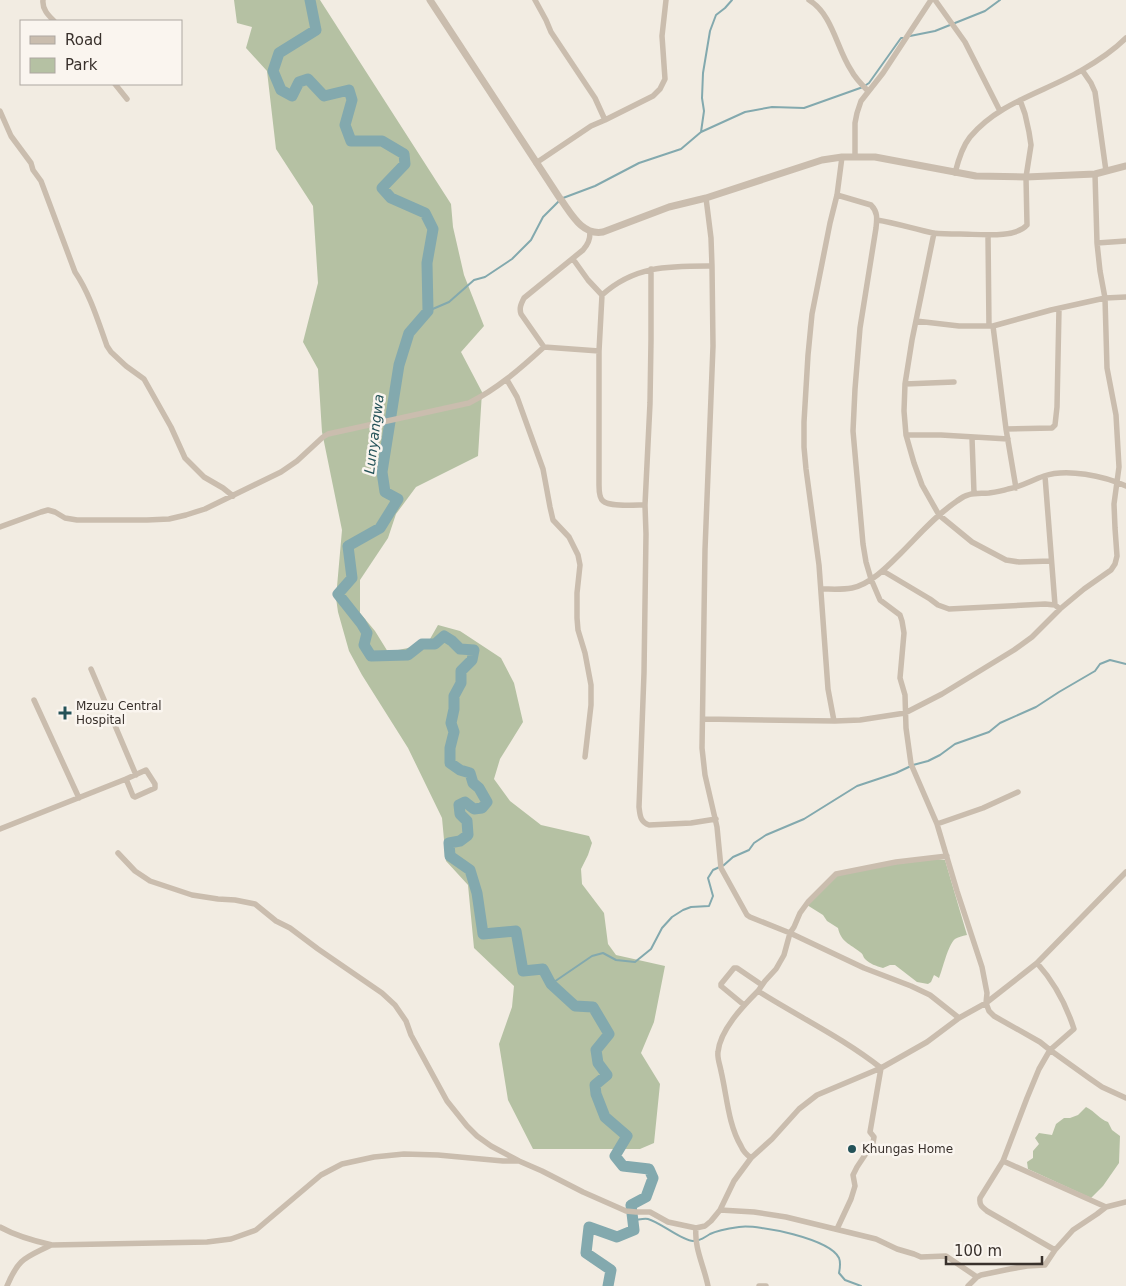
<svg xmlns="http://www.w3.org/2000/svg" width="1126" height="1286" font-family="'DejaVu Sans',sans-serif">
<rect width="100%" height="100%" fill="#f2ece2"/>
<!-- green -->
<path fill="#b5c1a3" d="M234 0H320L451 204 453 227 464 275 484 326 461 352 482 392 478 456 416 487 396 514 388 538 360 580V613L375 631 388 652 408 648 430 639 438 625 460 631 501 658 514 683 523 722 500 759 494 779 510 801 541 825 589 836 592 843 588 855 581 869 582 884 604 913 608 944 616 955 665 966 654 1022 641 1053 660 1084 654 1143 640 1149H533L508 1100 499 1044 512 1007 514 986 474 948 468 885 446 861 442 818 408 748 362 675 349 651 338 612 336 598 342 530 322 432 318 369 303 342 318 283 313 206 276 149 267 71 246 48 252 27 237 23Z
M937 859 945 860 967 935C962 936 958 937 955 939 948 945 943 968 939 978L934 975 931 982 928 984 917 982 895 965H890L883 968C876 966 870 964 865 959 862 955 864 955 860 952 850 944 841 942 838 928L827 921 823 915 807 905 836 876 873 867Z
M1086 1107C1096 1112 1099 1119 1108 1122L1112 1130 1120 1136 1119 1163 1103 1186 1091 1198 1028 1169 1027 1162 1033 1158V1151L1039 1144 1035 1138 1039 1133 1052 1135 1056 1124 1064 1118H1070L1078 1115Z"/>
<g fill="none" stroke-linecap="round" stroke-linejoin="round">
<!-- stream -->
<path stroke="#83a9ae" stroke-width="2" d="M910 36 935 31 985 11 1000 0
M701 132 745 112 772 107 804 108 863 87 869 83 901 38H903
M563 198 595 186 639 163 681 149 701 132 704 111 702 98 703 73 710 31 716 15 725 8 732 0
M428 311 449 302 474 280 485 277 512 259 531 240 543 217 559 201
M551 984 592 956 603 953 616 960 635 962 651 949 662 928 672 917 683 910 691 907 709 906 713 896 708 878 713 870 724 865 733 857 749 850 754 843 766 835 804 819 857 786 896 773 913 765 928 761 940 755 955 744 989 732 1000 723 1036 707 1059 692 1095 671 1100 664 1110 660 1126 664
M633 1220C637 1220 644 1218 648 1219 660 1222 682 1241 693 1241 701 1241 703 1238 710 1234 716 1231 732 1228 739 1227 759 1224 830 1239 839 1258 841 1263 840 1268 839 1273L845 1280 861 1286"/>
<!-- river -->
<path stroke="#83a9ae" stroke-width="11" d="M310 0 316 30 279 53 273 71 281 90 292 96 299 82 308 79 324 96 349 90 352 100 345 125 351 141H382L404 154 405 164 382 188 391 198 425 213 433 229 427 263 428 311 409 333 399 365 382 472 385 492 398 499 380 528 348 546 352 578 338 594 361 623 367 633 364 645 371 656 408 655 422 644H435L444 636 452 641 460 649 474 650 472 660 461 671V683L454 696V709L451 723 454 732 450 748V763L460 770 470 773 473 783 479 788 487 802 482 808 474 809 465 802 459 805 460 814 467 821 468 835 460 841 449 843 450 856 470 870 477 893 483 934 516 931 523 971 543 969 551 984 575 1006 593 1007 609 1034 596 1050 598 1063 607 1075 595 1085 596 1094 605 1117 627 1136 615 1156 623 1166 649 1169 653 1178 646 1197 631 1205 634 1230 617 1237 589 1227 586 1253 611 1270 608 1286"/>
<!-- minor -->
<path stroke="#cabdae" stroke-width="5.5" d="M43 0C42 9 48 15 54 21
M535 0 546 20 551 32 595 98 605 120
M809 0C833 15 836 47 851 70 855 78 862 85 868 91
M935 0 965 42 1000 111
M1082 70 1091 83 1095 92 1106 171
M115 84 127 99
M0 111 11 136 31 163 33 170 41 181 75 272C90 294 98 321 107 346L111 352 126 366 144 379 171 427 185 458 204 477 223 488 233 496
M855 156V123L857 113 861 101 883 73 931 0
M536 163 591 126 605 120 653 96 660 89 665 79 662 36 666 0
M955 173C958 161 962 147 970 137 999 102 1045 92 1082 70 1096 62 1115 49 1126 38
M837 195 871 205C878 212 877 219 876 228L860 328 855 389 853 431 863 544 866 562 871 579 880 600 900 615 902 621 904 633 900 678 905 695 906 728 911 764 937 824 957 891 982 967 987 993 986 1003 989 1011 994 1016 1040 1042 1050 1050 1089 1078 1102 1087 1126 1098
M706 198 711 238 712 266 713 346 705 550 702 748 705 775 717 827 721 868 747 915 750 917 790 933 864 968 911 986 930 995 959 1018
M877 220C896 223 914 229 933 233 942 234 951 234 960 234 978 234 1015 239 1027 225L1026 177 1031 145 1029 132 1025 114 1020 100
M590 232C590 240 588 244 583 250L524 298C521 304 519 308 521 314L544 347 599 351
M934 233 912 340 905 384 904 411 906 435 914 463 922 485 939 515 972 542 1006 560 1019 562 1051 561
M988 235 989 326
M1097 243 1126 241
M573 259 588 280 602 295
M651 269V340L650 403 645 505 646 534 644 673 639 807C640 815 640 822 649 825L691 823 716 819
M916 321 959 326H993L1051 310 1105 298 1126 297
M993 326 1006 429 1016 488
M507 380 517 397 543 469 550 507 553 520 569 537 578 555 580 565 577 593V618L578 630 585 653 591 685V705L585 757
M905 384 954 382
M1006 429 1052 428 1055 425 1057 407 1059 309
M906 435H941L1008 439
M972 438 974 493
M1045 476 1055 605
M645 505C636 505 609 507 603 501 599 498 599 490 599 485V351L602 295C635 265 670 266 712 266
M0 527 41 512 48 510 55 512 65 518 77 520H147L169 519 186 515 205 509 281 472 297 461 323 437 328 434 469 403C497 389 520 369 544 347
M883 571 930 599 938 605 949 609 1045 604 1055 605 1060 609
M821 589C831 589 842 590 852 588 871 584 888 566 901 553 919 535 936 515 957 501 968 492 976 494 989 493 996 492 1002 491 1008 489 1021 487 1032 480 1044 476 1067 468 1104 476 1126 486
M91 669 136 775
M34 700 79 798
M703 719 835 721 860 720 905 713 942 694 1014 650 1032 637 1060 609 1084 589 1111 570 1115 564 1117 556 1115 528 1114 504 1119 467 1116 415 1107 368 1105 298 1100 271 1097 243 1095 174
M834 721 828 689 819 565 806 469 804 447V422L808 355 812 314 830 223 837 195 842 157
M146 770 155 784V788L135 797 133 796 126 779Z
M937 824 983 808 1018 792
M0 829 126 779
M118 853 135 871 150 881 192 895 218 899 235 900 255 904 276 921 290 928 318 949 382 993 395 1005 406 1021 411 1035 447 1101 467 1126 477 1136 491 1146 519 1161 542 1171 583 1192 617 1207 626 1211 636 1212H650L668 1222 696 1228 705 1226 711 1221 720 1210 734 1181 751 1158 772 1139 799 1109 817 1095 881 1068 897 1059 927 1042 959 1018 986 1003 1037 963 1126 872
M1037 963C1054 982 1066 1004 1074 1029L1050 1050 1039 1069 1027 1098 1003 1161 980 1198C979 1205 982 1207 987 1211L1055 1250
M744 1005 721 986V984L734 968H737L762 985
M751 1158C747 1155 743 1151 741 1146 728 1124 727 1096 721 1071 720 1065 717 1058 718 1052 720 1030 743 1006 758 991
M1003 1161 1106 1207
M720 1210 754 1212 786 1217 876 1239 897 1249 914 1254 921 1257 946 1256 977 1277
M0 1227C16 1236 34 1241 52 1245L207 1242 231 1239 256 1230 321 1175 342 1164 374 1157 404 1154 438 1155 503 1161H518
M696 1228C694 1248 704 1266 708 1286
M837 1229 851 1199 855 1186 853 1175 857 1167 873 1143 874 1137 870 1132 881 1068C843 1038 799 1017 758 991L765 981 776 969 784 955 790 933 794 927 800 913 808 902 836 874 896 862 947 856
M7 1286C19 1257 26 1258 51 1245
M759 1286H766
M968 1286 977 1277 981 1275 1010 1269 1027 1266 1045 1265 1055 1250 1073 1230 1097 1214 1106 1207 1126 1202"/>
<!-- tertiary -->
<path stroke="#cabdae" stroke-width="7" d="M430 0 559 197C570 211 581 236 603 232L669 207 706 198 822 160 842 157H875L976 176 1026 177 1095 174 1126 166"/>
</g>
<!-- markers -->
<g fill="#245258" stroke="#faf5ef" stroke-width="2">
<path d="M62.5 705.5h5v5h5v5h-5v5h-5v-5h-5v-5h5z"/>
<circle cx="852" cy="1149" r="5"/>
</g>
<g text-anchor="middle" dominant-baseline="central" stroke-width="5" stroke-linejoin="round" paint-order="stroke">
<!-- poi labels -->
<g font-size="12" fill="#39312c" stroke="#faf5ef" text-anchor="start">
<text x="76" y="706">Mzuzu Central<tspan x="76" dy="14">Hospital</tspan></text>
<text x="862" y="1149">Khungas Home</text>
</g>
<!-- water labels -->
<g font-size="14" font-style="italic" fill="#245258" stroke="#faf5ef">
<text transform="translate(374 434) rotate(-83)">Lunyangwa</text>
</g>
</g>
<!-- legend -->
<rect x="20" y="20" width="162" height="65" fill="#faf5ef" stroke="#ada7a1"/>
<rect x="30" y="36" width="25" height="8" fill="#cabdae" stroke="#ada7a1"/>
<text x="65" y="45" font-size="15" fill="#39312c">Road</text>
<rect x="30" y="58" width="25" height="15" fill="#b5c1a3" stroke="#ada7a1"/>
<text x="65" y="70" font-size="15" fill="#39312c">Park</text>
<!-- scale -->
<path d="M946 1256v8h96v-8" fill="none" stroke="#39312c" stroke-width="2.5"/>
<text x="954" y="1256" font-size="15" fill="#39312c" stroke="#faf5ef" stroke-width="4" paint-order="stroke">100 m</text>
</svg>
